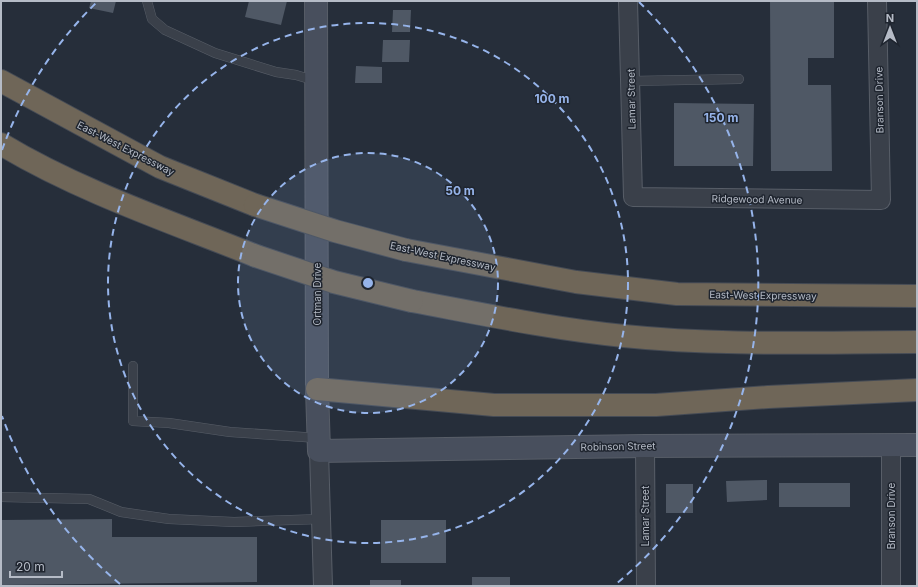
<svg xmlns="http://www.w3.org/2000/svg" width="918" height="587" font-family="Inter,sans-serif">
<rect width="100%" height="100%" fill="#262e3a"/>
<!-- building -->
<path fill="#4f5865" d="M91 1H116L113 13 89 8Z
M249 1H287L281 25 245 17Z
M770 1H834V58H808V85H831L832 171H771Z
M393 10H411L410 32H392Z
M383 40H410L409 62H382Z
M356 66 382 67V83H355Z
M674 103 754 104 753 166H674Z
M767 480V500L727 502 726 481Z
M779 483H850V507H779Z
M666 484H693V513H666Z
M112 519V537H257V582L1 585V520Z
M381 520H446V563H381Z
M472 577H510V586H472Z
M370 580H401V586H370Z"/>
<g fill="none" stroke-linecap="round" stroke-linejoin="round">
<!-- lane casing -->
<g stroke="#585e68" stroke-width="10">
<path id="lane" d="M147 1 152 19 165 30 215 53 276 72 296 75 316 81
M631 81 739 79
M133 366V421L169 423 230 432 318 438
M1 497 89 499 121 512 169 519 234 522 321 519"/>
</g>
<!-- street casing -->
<g stroke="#585e68" stroke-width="20">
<path id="street" d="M628 1 633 197 881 200 877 1
M891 445V586
M645 446 646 586
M319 451 323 586"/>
</g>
<!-- secondary casing -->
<g stroke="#585e68" stroke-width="24">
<path id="secondary" d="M316 1 317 389 319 451 645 446 917 445"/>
</g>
<!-- highway casing -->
<g stroke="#454b55" stroke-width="24">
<path id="highway" d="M1 81 160 167 255 205
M1 144C79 191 171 222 256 256
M406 250 576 282 677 294 917 296
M412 301C482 314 553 329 624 336 721 346 819 342 917 342
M317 389 494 405H656L768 397 917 390"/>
</g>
<!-- lane -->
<use href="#lane" stroke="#3a404a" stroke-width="9"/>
<!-- street -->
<use href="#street" stroke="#3a404a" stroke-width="18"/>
<!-- secondary -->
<use href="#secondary" stroke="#484f5d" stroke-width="22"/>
<!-- highway -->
<use href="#highway" stroke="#6f6658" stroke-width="22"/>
<!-- highway-bridge casing -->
<g stroke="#454b55" stroke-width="24" stroke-linecap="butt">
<path id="highway-bridge" d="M255 205 335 231 406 250
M256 256 334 282 412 301"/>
</g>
<!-- highway-bridge -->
<use href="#highway-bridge" stroke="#6f6658" stroke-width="22"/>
</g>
<!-- distance rings -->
<circle cx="368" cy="283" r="130" fill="#96b4ea" fill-opacity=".12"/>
<g fill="none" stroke="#96b4ea" stroke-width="2" stroke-dasharray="7 5">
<circle cx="368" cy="283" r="130"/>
<circle cx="368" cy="283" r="260"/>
<path d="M120 584A390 390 0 0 1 2 416M2 150A390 390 0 0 1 97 2M639 2A390 390 0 0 1 616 584"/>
</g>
<g text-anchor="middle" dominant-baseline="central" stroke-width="3" stroke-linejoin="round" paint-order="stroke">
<!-- street labels -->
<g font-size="10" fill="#b5bbc6" stroke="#1f252f">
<text transform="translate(631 99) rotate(-91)">Lamar Street</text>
<text transform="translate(879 100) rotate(-91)">Branson Drive</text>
<text transform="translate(126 148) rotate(27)">East-West Expressway</text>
<text transform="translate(757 199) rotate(1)">Ridgewood Avenue</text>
<text transform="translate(443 256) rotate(12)">East-West Expressway</text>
<text transform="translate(317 294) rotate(-90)">Ortman Drive</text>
<text transform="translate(763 295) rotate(1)">East-West Expressway</text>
<text transform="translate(618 446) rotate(-1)">Robinson Street</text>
<text transform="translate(645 516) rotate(-90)">Lamar Street</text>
<text transform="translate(891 516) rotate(-90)">Branson Drive</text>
</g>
</g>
<circle cx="368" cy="283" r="6" fill="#96b4ea" stroke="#1f252f" stroke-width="2"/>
<g font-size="12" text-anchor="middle" font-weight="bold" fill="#96b4ea" stroke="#1f252f" stroke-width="3" stroke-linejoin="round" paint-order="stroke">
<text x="552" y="103">100 m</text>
<text x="721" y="122">150 m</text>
<text x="460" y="195">50 m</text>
</g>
<!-- border -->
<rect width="918" height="587" fill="none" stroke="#b5bbc6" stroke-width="4"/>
<!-- north arrow -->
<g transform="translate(890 28)" stroke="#1f252f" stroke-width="3" paint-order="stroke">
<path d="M0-3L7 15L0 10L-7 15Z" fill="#b5bbc6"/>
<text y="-6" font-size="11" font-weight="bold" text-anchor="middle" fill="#b5bbc6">N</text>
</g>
<!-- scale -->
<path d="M10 571v6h52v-6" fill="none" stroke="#b5bbc6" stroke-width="2"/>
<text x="16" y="571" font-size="12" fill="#b5bbc6" stroke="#1f252f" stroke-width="3" paint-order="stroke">20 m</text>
</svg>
